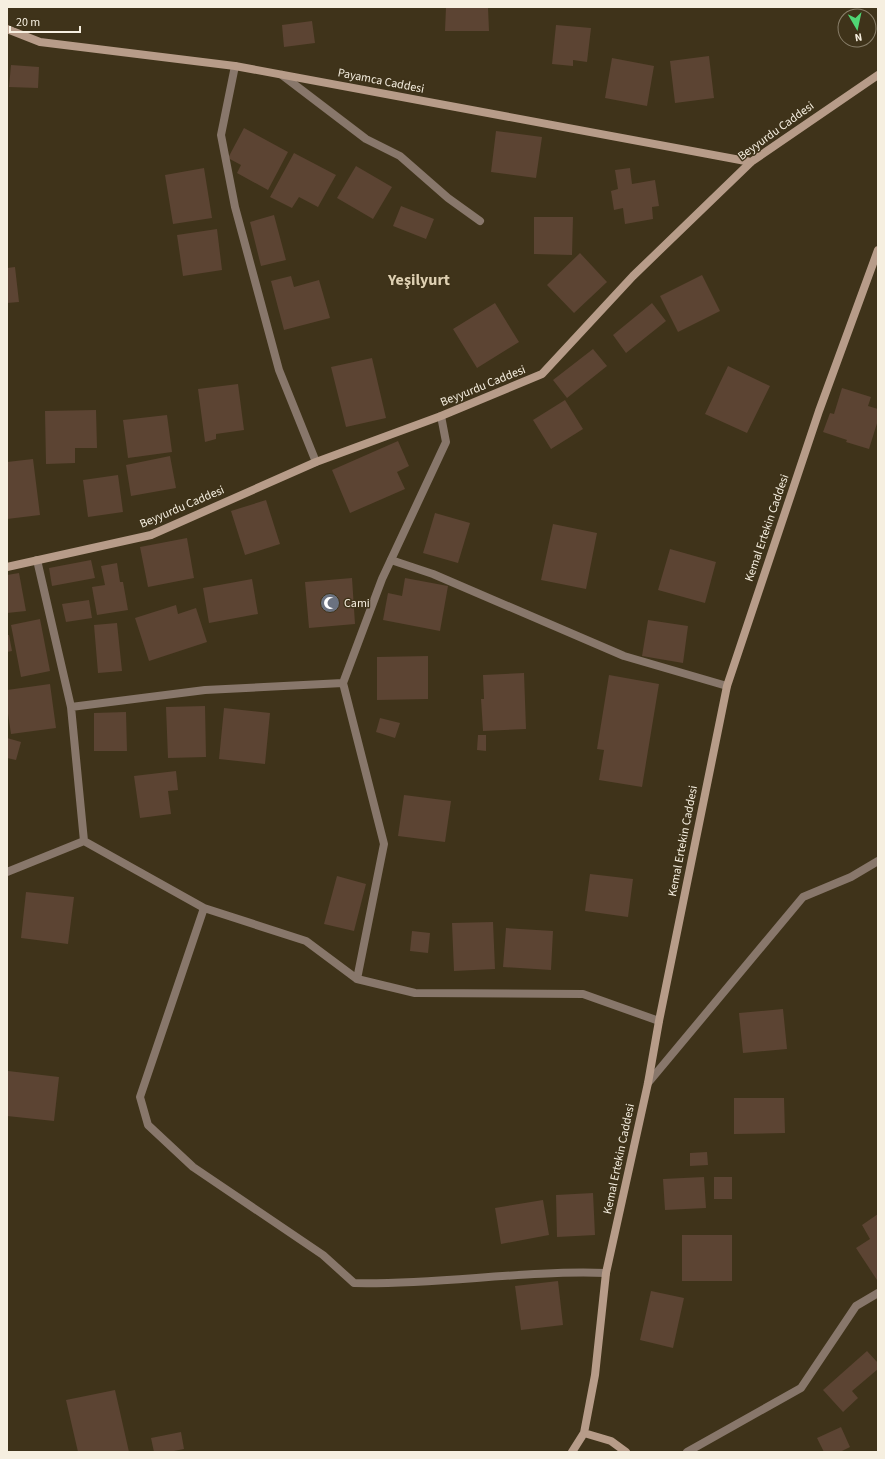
<svg xmlns="http://www.w3.org/2000/svg" width="885" height="1459" font-family="'Source Sans 3',sans-serif">
<rect width="100%" height="100%" fill="#3f331a"/>
<!-- building -->
<path fill="#5c4433" d="M446 7H488L489 31H445Z
M312 21 315 43 284 47 282 25Z
M556 25 591 28 587 62 573 60V66L552 64Z
M709 56 714 98 675 103 670 61Z
M612 58 654 66 647 106 605 98Z
M11 65 39 67 38 88 9 87Z
M244 128 288 152 268 190 237 173 241 165 228 158Z
M496 131 542 137 536 178 491 172Z
M294 153 336 175 318 207 299 197 292 208 270 197Z
M356 166 392 187 373 219 337 198Z
M204 168 212 218 173 224 165 175Z
M630 168 632 184 655 180 659 206 652 207 653 219 625 224 623 208 614 210 611 191 618 189 615 170Z
M401 206 434 219 426 239 393 226Z
M274 215 286 260 261 266 250 222Z
M534 217H573L572 255 534 254Z
M217 229 222 270 183 276 177 235Z
M580 253 607 282 574 313 547 285Z
M15 267 19 302 7 303V268Z
M702 275 720 311 678 332 660 296Z
M291 276 294 287 319 280 330 318 284 330 271 281Z
M495 303 519 342 477 368 453 329Z
M652 303 666 321 626 353 613 335Z
M593 349 607 366 567 398 553 380Z
M372 358 386 418 346 427 331 367Z
M728 366 770 386 747 433 705 414Z
M238 384 244 430 216 434V439L205 442 198 389Z
M842 388 871 397 868 406 878 409V420L869 449 846 442 847 440 823 432 830 413 834 414Z
M565 400 583 429 551 449 533 420Z
M96 410 97 448H75V463L46 464 45 411Z
M167 415 172 452 128 458 123 420Z
M398 441 409 466 397 472 405 489 350 513 332 470Z
M170 456 176 488 131 496 126 465Z
M33 459 40 515 7 519V462Z
M118 475 123 512 88 517 83 480Z
M266 500 280 544 245 555 231 511Z
M435 513 470 523 458 563 423 553Z
M553 524 597 533 586 589 541 580Z
M187 538 194 578 148 587 140 547Z
M670 549 716 562 705 603 658 590Z
M91 560 95 578 52 586 49 568Z
M117 563 120 582H123L128 610 97 615 92 587 105 585 101 566Z
M19 573 26 611 7 613V575Z
M352 578 355 624 309 628 305 582Z
M405 578 448 586 440 631 383 620 388 593 402 596Z
M252 579 258 614 209 623 203 588Z
M89 600 92 618 66 622 62 604Z
M176 605 178 614 196 608 207 642 149 661 135 618Z
M40 619 50 671 21 677 11 625Z
M648 620 688 626 683 663 642 656Z
M117 623 122 671 98 673 94 625Z
M7 635H9L12 651 7 652Z
M428 656V699L377 700V657Z
M524 673 526 729 483 731 481 699H484L483 675Z
M609 675 659 684 642 787 599 780 604 750 597 749Z
M50 684 56 728 11 734 7 707V690Z
M205 706 206 757 168 758 166 707Z
M224 708 270 713 265 764 219 759Z
M126 712 127 751H94V713Z
M380 718 400 723 395 738 376 732Z
M478 735H486V751L477 750Z
M7 738 21 742 16 760 7 758Z
M176 771 178 790 168 791 171 814 140 818 134 776Z
M404 795 451 801 445 842 398 836Z
M590 874 633 879 628 917 585 911Z
M337 876 366 884 354 931 324 924Z
M26 892 74 897 68 944 21 938Z
M493 922 495 969 454 971 452 923Z
M506 928 553 931 551 970 503 967Z
M412 931 430 933 428 953 410 951Z
M783 1009 787 1049 743 1053 739 1013Z
M8 1071 59 1077 54 1121 7 1116Z
M734 1098H784L785 1133 734 1134Z
M707 1152 708 1165 690 1166V1153Z
M704 1177 706 1208 665 1210 663 1179Z
M714 1177H732V1199H714Z
M593 1193 595 1235 557 1237 556 1195Z
M543 1200 549 1235 501 1244 495 1208Z
M878 1214V1280H877L856 1248 870 1239 862 1225Z
M682 1235H732V1281H682Z
M558 1281 563 1325 521 1330 515 1286Z
M651 1291 684 1298 673 1348 640 1340Z
M867 1351 878 1363V1369L852 1391 858 1398 843 1412 823 1390Z
M115 1390 129 1452H78L66 1400Z
M841 1427 850 1447 840 1452H824L817 1438Z
M181 1432 184 1449 169 1452H154L151 1438Z"/>
<g fill="none" stroke-linecap="round" stroke-linejoin="round">
<!-- lane -->
<path stroke="#88776b" stroke-width="8" d="M391 560 433 574 624 656 727 686"/>
<!-- street -->
<path stroke="#88776b" stroke-width="8" d="M235 66 221 135 235 207 279 370 316 462
M282 75 366 139 400 156 448 198 480 221
M37 560 71 707 84 841
M71 707 205 690 343 683
M7 872 84 841 204 908 306 941 357 979 415 993 583 994 659 1021
M204 908 140 1097 148 1125 193 1167 323 1255 354 1283C438 1285 522 1270 606 1273
M357 979 384 844 343 683 382 579 446 442 441 416
M648 1083 803 897 851 877 878 861
M687 1452 801 1388 856 1306 878 1293"/>
<!-- secondary -->
<path stroke="#b79c89" stroke-width="8" d="M7 29 40 42 235 66 751 162
M7 567 151 535 316 462 441 416 542 374 633 276 751 162 878 75
M584 1433 611 1441 626 1452
M572 1452 584 1433 595 1375 606 1273 648 1083 659 1021 727 686 819 411 878 250"/>
</g>
<!-- icons -->
<defs>
<g id="mosque-disc" transform="scale(1)"><circle r="9.5" fill="#6b7280" stroke="#3f331a"/><path d="M3.5-4.9A6 6 0 1 0 3.5 4.9A5 5 0 1 1 3.5-4.9Z" fill="#fff"/></g>
</defs>
<g fill-rule="evenodd">
<use href="#mosque-disc" x="330" y="603"/>
</g>
<g text-anchor="middle" dominant-baseline="central" stroke-width="3" stroke-linejoin="round" paint-order="stroke">
<!-- street labels -->
<g font-size="12" fill="#f6efe0" stroke="#3f331a">
<text transform="translate(381 81) rotate(11)">Payamca Caddesi</text>
<text transform="translate(776 131) rotate(-36)">Beyyurdu Caddesi</text>
<text transform="translate(483 386) rotate(-22)">Beyyurdu Caddesi</text>
<text transform="translate(182 507) rotate(-23)">Beyyurdu Caddesi</text>
<text transform="translate(767 528) rotate(-71)">Kemal Ertekin Caddesi</text>
<text transform="translate(683 841) rotate(-79)">Kemal Ertekin Caddesi</text>
<text transform="translate(619 1159) rotate(-78)">Kemal Ertekin Caddesi</text>
</g>
<!-- poi labels -->
<g font-size="12" fill="#f6efe0" stroke="#3f331a" text-anchor="start">
<text x="344" y="603">Cami</text>
</g>
<!-- district labels -->
<g font-size="16" font-weight="bold" fill="#ded0b2" stroke="#3f331a">
<text x="419" y="280">Yeşilyurt</text>
</g>
</g>
<!-- border -->
<rect width="885" height="1459" fill="none" stroke="#f6efe0" stroke-width="16"/>
<!-- north arrow -->
<g transform="translate(857 28) rotate(171)"><circle r="19" fill="#3f331a" stroke="#887e69"/>
<path d="M0-3L7 15L0 10L-7 15Z" fill="#50d674"/>
<text y="-6" font-size="11" font-weight="bold" text-anchor="middle" fill="#f6efe0">N</text>
</g>
<!-- scale -->
<path d="M10 26v6h70v-6" fill="none" stroke="#f6efe0" stroke-width="2"/>
<text x="16" y="26" font-size="12" fill="#f6efe0" stroke="#3f331a" stroke-width="3" paint-order="stroke">20 m</text>
</svg>
